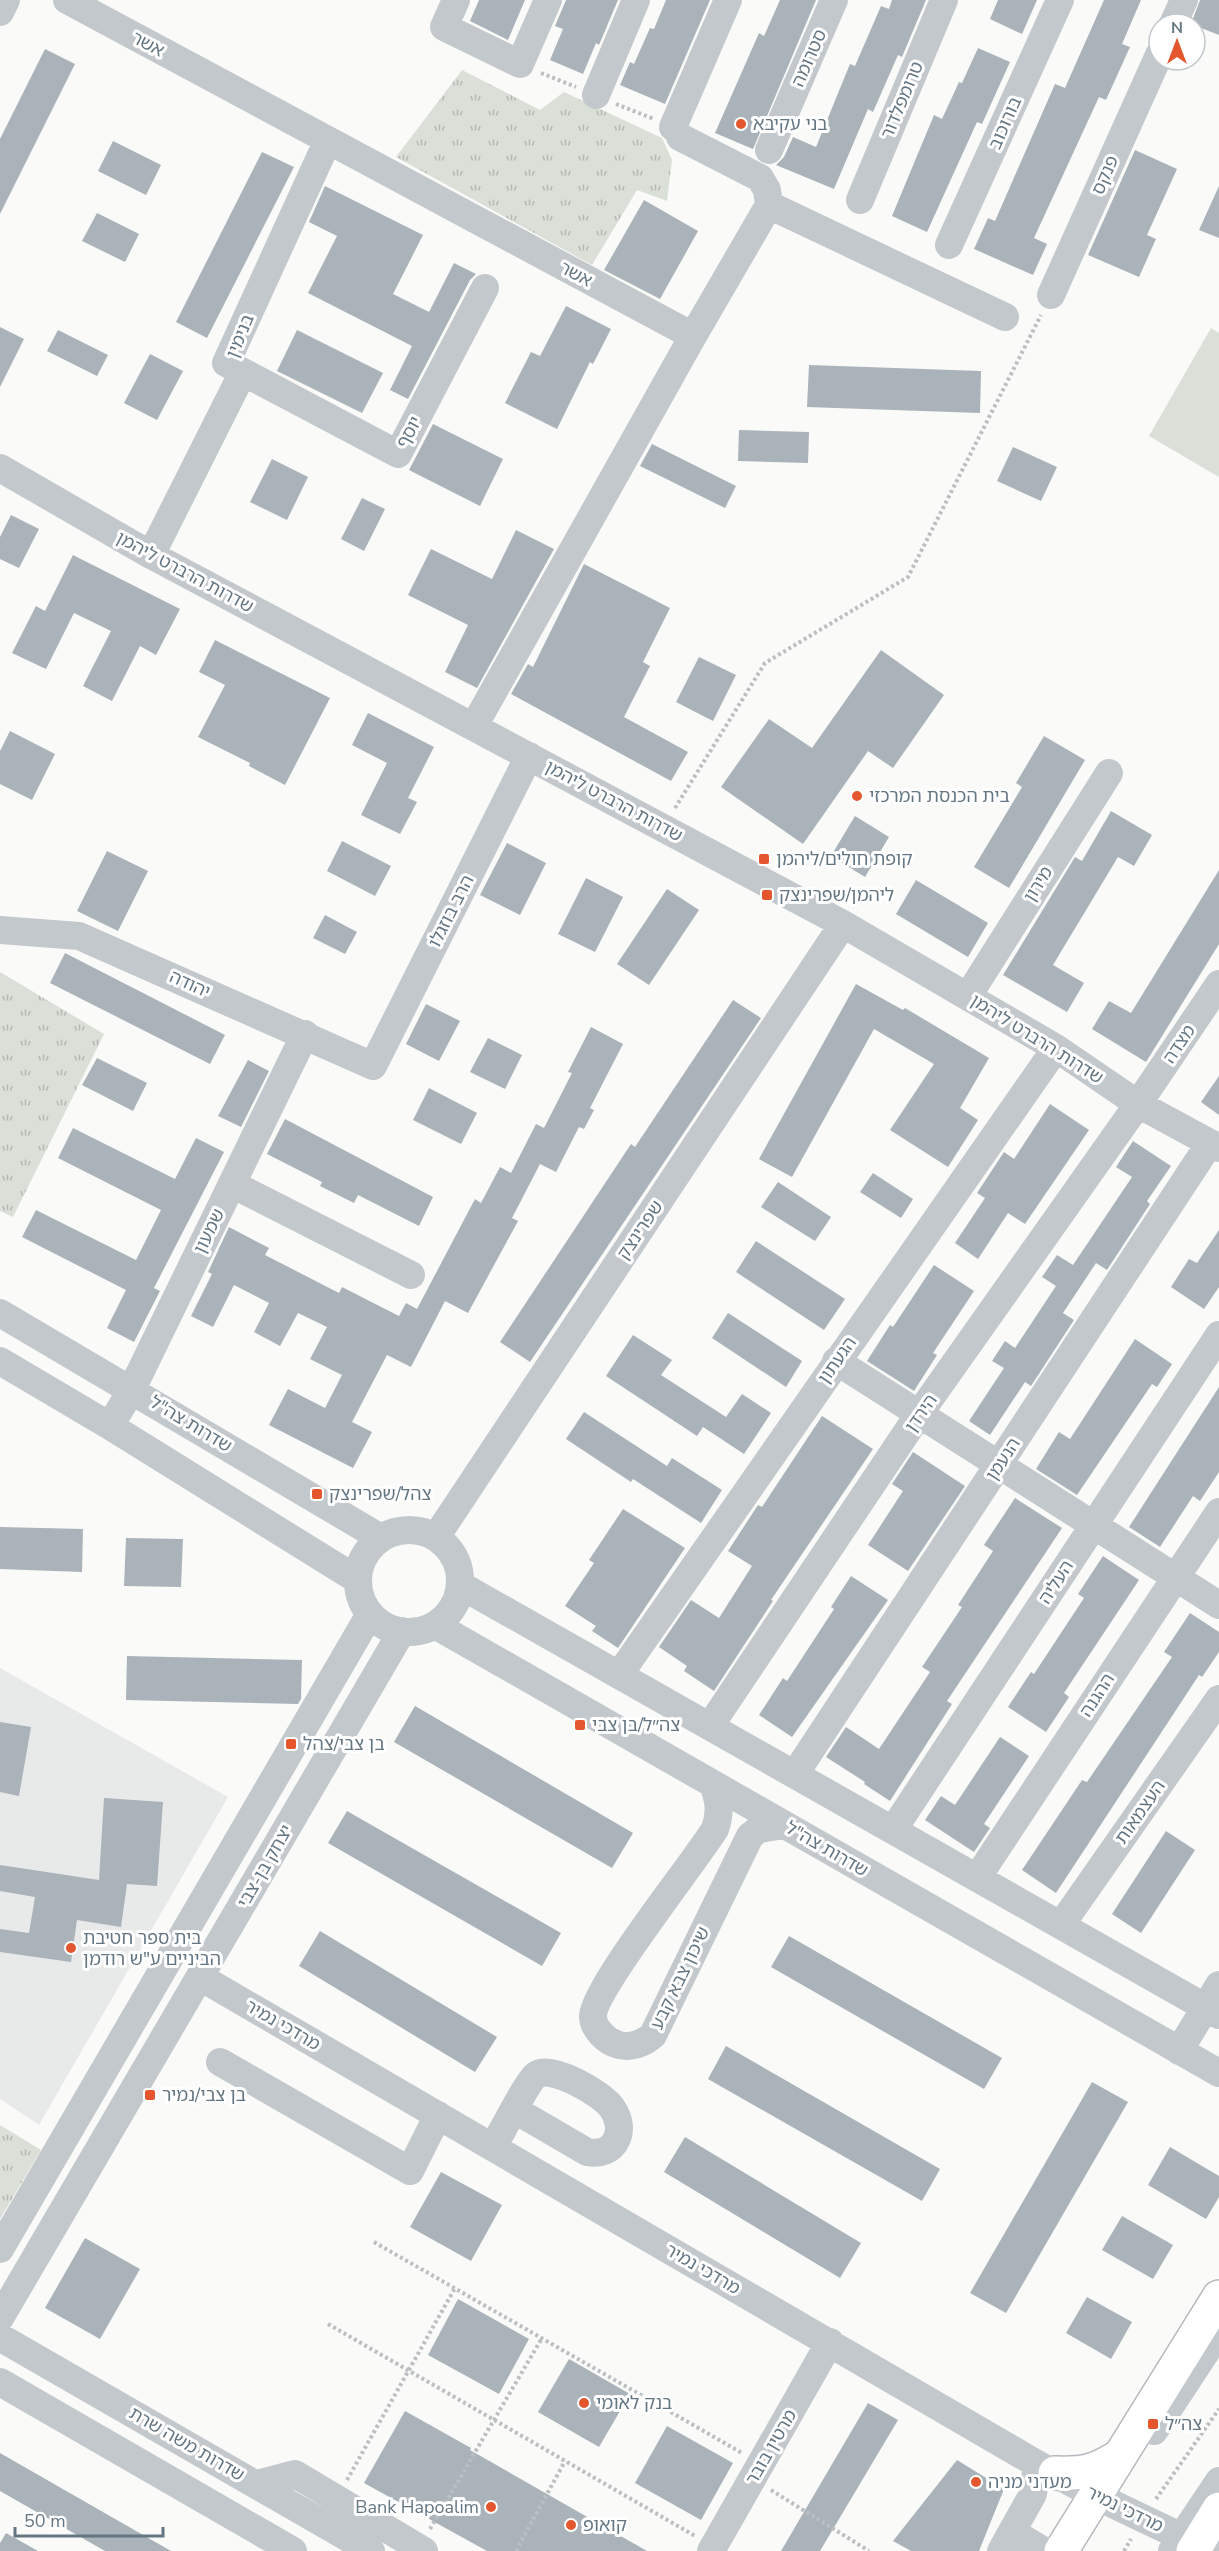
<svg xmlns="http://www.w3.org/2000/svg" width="1219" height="2551" font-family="'Nunito Sans','Noto Sans Hebrew',sans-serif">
<defs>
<pattern id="grass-tufts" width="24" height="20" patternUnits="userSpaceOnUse" patternTransform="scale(1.5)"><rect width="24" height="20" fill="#dadfd7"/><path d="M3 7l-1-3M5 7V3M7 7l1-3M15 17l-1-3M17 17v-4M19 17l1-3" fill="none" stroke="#b4b9b4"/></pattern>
</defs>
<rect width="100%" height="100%" fill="#fafaf8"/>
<!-- built -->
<path fill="#e8e9e9" d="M0 1668 228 1797 39 2125 0 2099Z"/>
<!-- grass -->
<path fill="url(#grass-tufts)" d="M462 70 540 110 564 92 662 138 672 160 667 201 637 190 592 265 396 157Z
M0 972 104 1034 13 1217 0 1211Z
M0 2125 41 2150 0 2219Z"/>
<!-- garden -->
<path fill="#dadfd7" d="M1211 328 1219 333V477L1149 436Z"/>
<!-- building -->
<path fill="#aab3b9" d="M479 0H525L508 40 470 21Z
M566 0H618L599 45 596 43 583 74 550 60 563 29 555 26Z
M666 0H710L665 104 620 85 630 62 634 64 650 28 654 29Z
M780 0H816L753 149 715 133 759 33 764 36Z
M892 0H926L902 57 898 55 873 112 868 109 834 189 776 165 784 157 793 137 816 147 850 64 855 66 881 6 889 9Z
M998 0H1037L1022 34 990 19Z
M1104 0H1141L1122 44 1130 47 1106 100 1099 97 1034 238 1047 244 1033 275 974 249 988 218 995 221 1055 84 1065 88Z
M1200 0H1219V35L1191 24Z
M978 48 1010 62 982 124 977 122 927 232 892 216 934 115 942 119 959 82 962 83Z
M45 49 75 64 0 214V139Z
M113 141 161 165 146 195 98 171Z
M1135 150 1177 169 1147 235 1156 239 1139 277 1088 255Z
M262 152 294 167 207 338 176 322Z
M325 186 423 235 393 294 429 312 454 263 476 274 470 280 408 399 390 390 412 346 308 293 337 236 309 222Z
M1219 186V238L1199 230Z
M644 200 698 231 660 299 604 270Z
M97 213 139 234 125 262 82 241Z
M566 306 611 329 593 364 590 362 557 429 505 403 531 352 540 356Z
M0 327 24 339 0 387Z
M58 330 108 355 97 376 47 351Z
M297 330 383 373 362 413 277 371Z
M150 354 183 371 157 420 124 403Z
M809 365 981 371 980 413 807 407Z
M433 424 503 459 480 506 409 470Z
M739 430 809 432 808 463 738 461Z
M652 444 736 486 725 508 640 466Z
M1013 447 1057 467 1041 501 997 481Z
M272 459 308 477 287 520 250 502Z
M362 498 385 509 364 551 341 539Z
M11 515 39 529 19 568 0 559V537Z
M516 530 554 549 477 688 445 672 468 625 408 595 431 549 492 579Z
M73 555 180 609 156 655 140 646 112 701 83 686 111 631 74 613 46 669 12 653 36 606 45 611Z
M584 564 670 608 643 662 650 666 624 717 688 752 671 781 511 694 528 664 533 667Z
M215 640 330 698 285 785 249 766 250 763 198 737 225 685 199 672Z
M881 650 944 695 893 768 868 751 803 844 721 787 769 719 812 748Z
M699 657 736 675 713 721 676 702Z
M368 713 434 747 408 798 417 802 400 834 361 815 387 763 352 745Z
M10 731 55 754 32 800 0 784V751Z
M1044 736 1085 760 1009 888 974 867 1022 787 1016 783Z
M1111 811 1152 835 1134 866 1118 857 1053 965 1084 983 1067 1012 1003 975 1075 857 1082 861Z
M855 816 889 837 865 877 831 856Z
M342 841 391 866 375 896 327 871Z
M507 843 546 863 520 915 480 895Z
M107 851 148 871 118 931 77 911Z
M1219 870V944L1146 1062 1092 1029 1109 1001 1131 1013Z
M586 878 623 897 595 952 558 934Z
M916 880 988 923 968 957 896 914Z
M667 889 699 910 649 985 617 964Z
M325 915 357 932 345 954 313 938Z
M65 953 225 1035 210 1064 50 983Z
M856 984 903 1010 905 1008 989 1058 960 1108 978 1120 948 1167 890 1130 934 1064 874 1029 792 1177 759 1159Z
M733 1000 761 1018 530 1362 500 1342 631 1144 635 1147Z
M426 1004 460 1021 439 1061 406 1044Z
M591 1027 623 1044 590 1108 594 1110 584 1129 579 1127 556 1172 540 1164 512 1218 518 1221 468 1313 445 1301 411 1367 387 1355 352 1422 372 1432 353 1468 269 1425 288 1389 325 1408 342 1375 310 1359 327 1327 298 1313 280 1346 254 1332 269 1303 234 1285 213 1327 191 1316 212 1274 208 1272 229 1227 269 1248 265 1255 339 1293 342 1287 399 1316 406 1303 417 1309 475 1199 481 1203 500 1167 511 1173 536 1124 544 1128 572 1073 568 1072Z
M488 1038 522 1055 505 1089 470 1072Z
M97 1058 147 1083 133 1111 82 1085Z
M248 1060 269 1071 241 1127 218 1116Z
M1219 1076V1115L1201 1102Z
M429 1088 477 1113 461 1144 413 1120Z
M1050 1104 1089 1130 1025 1224 1008 1213 978 1259 955 1243 985 1198 977 1193 1004 1152 1014 1159Z
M285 1119 433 1197 419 1226 358 1195 354 1203 320 1186 322 1182 267 1154Z
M73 1128 175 1179 196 1138 224 1152 154 1288 160 1291 134 1342 107 1328 126 1290 22 1237 36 1210 136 1260 161 1210 58 1158Z
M1133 1141 1171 1166 1147 1201 1150 1204 1107 1270 1096 1263 1063 1313 1074 1320 1031 1386 1025 1382 990 1435 969 1421 1004 1368 992 1361 1005 1341 1015 1348 1056 1286 1042 1277 1057 1255 1073 1265 1132 1177 1116 1167Z
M873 1173 913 1199 901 1218 860 1192Z
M778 1182 831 1217 815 1241 761 1207Z
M1219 1230V1287L1204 1309 1171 1287 1189 1259 1197 1263Z
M756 1241 845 1299 824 1330 736 1272Z
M934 1265 974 1291 933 1353 937 1355 914 1391 867 1361 890 1325 893 1327Z
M728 1313 802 1361 786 1387 712 1338Z
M633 1335 672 1360 661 1375 726 1417 742 1394 771 1413 744 1454 703 1427 697 1436 606 1376Z
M1135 1339 1172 1364 1157 1387 1152 1384 1077 1495 1036 1469 1059 1432 1070 1439Z
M1219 1387V1472L1200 1501 1193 1496 1160 1547 1129 1527Z
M584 1412 667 1466 672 1458 722 1490 701 1523 633 1479 631 1482 566 1439Z
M822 1416 873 1449 771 1600 773 1601 714 1691 684 1671 687 1666 659 1647 691 1600 719 1618 752 1566 728 1551 758 1505 762 1507Z
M913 1452 965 1486 908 1571 868 1545 903 1491 892 1484Z
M1015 1498 1062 1528 947 1701 952 1704 890 1801 864 1784 865 1782 826 1757 846 1727 879 1749 930 1672 922 1667 962 1607 958 1605 993 1551 984 1545Z
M623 1509 685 1548 618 1648 592 1631 596 1626 565 1606 594 1563 589 1560Z
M0 1527 83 1529 82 1572 0 1569Z
M126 1538 183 1539 181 1587 124 1586Z
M1103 1556 1139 1580 1064 1693 1069 1697 1046 1732 1008 1707 1031 1672 1034 1674 1084 1598 1078 1594Z
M851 1576 888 1600 792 1737 759 1715 783 1678 787 1681 834 1609 831 1607Z
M1190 1613 1219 1632V1652L1202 1677 1199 1675 1056 1893 1022 1870 1082 1780 1087 1782 1172 1657 1164 1652Z
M127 1656 302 1660 301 1699 298 1704 126 1700Z
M415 1706 633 1833 612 1868 394 1742Z
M0 1722 31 1727 19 1796 0 1792Z
M1000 1737 1029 1756 984 1824 990 1828 974 1852 925 1820 941 1796 955 1805Z
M104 1798 163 1802 157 1886 127 1884 121 1927 77 1920 71 1962 0 1952V1929L29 1933 35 1897 0 1891V1865L99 1880Z
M347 1811 561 1933 542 1966 328 1843Z
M1166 1831 1195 1850 1141 1933 1112 1914Z
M320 1931 497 2037 475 2072 299 1966Z
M789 1936 1002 2058 984 2089 771 1967Z
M726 2046 940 2169 922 2201 708 2079Z
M1092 2082 1128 2102 1006 2313 970 2293Z
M685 2137 861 2243 840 2278 664 2172Z
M1170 2147 1219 2176V2197L1206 2219 1148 2185Z
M441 2172 502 2205 471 2261 410 2227Z
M1122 2216 1173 2245 1153 2279 1102 2250Z
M85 2238 140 2269 100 2339 45 2308Z
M1087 2297 1132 2322 1111 2359 1066 2333Z
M458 2299 529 2339 499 2394 428 2355Z
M569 2359 630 2394 599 2447 538 2412Z
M868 2403 898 2420 820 2551H781Z
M405 2411 471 2448 470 2450 647 2551H487L364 2483Z
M667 2426 733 2463 701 2520 635 2483Z
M0 2453 171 2551H105L0 2491Z
M957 2460 1004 2489 979 2551H911L893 2541Z
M6 2533 38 2551H0V2543Z"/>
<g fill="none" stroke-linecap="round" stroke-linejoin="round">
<!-- major casing -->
<g stroke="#b5babe" stroke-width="36">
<path id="major" d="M1055 2473C1083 2474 1094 2472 1118 2457
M1061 2551 1219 2297
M1193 2551 1219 2509"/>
</g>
<!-- path -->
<path stroke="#bbbfc2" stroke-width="4" stroke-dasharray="3 3" stroke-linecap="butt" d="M541 73 576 87
M616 104 654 119
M675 808 765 663 908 577 1041 315
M374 2242 742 2453
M328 2324 695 2536
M347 2480 455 2288
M771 2490 869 2551
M1156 2499 1219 2409
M430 2529 542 2338
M516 2551 565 2461
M1124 2551 1131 2539"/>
<!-- minor -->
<path stroke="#c3c8cc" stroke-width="28" d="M67 0 693 336 474 726
M456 0 444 27 520 64 548 0
M0 12 6 0
M1173 24 1184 0
M596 95 636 0
M673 127 728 0
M680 137 760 178 767 190 769 205
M328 140 226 363 398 454 485 288
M769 150 834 0
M860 200 944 0
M949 245 1060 0
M1051 295 1159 55
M693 336 769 205 1005 317
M0 468 151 555 843 924 1056 1048 1138 1104 1219 1148
M151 555 243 372
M0 930 79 936 373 1066 529 756
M968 996 1109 773
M232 1184 411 1275
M0 1313 381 1538
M0 1361 110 1426 358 1580
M836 1361 1219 1605
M110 1426 132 1389 305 1034
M358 1581a51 51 0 1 1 102 0a51 51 0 1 1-102 0Z
M436 1537 843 924
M460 1585 1219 2015
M435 1625 1219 2073
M619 1675 1056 1048
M710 1726 919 1414 1138 1104 1219 984
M795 1774 1210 1143
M713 1784C719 1800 721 1812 715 1829 694 1863 593 1989 593 2016 593 2029 607 2042 619 2045 632 2048 644 2043 653 2035L750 1836 759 1829 784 1825
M893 1830 1219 1335
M977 1878 1219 1512
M1061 1925 1219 1699
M200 1977 1037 2464 1094 2495 1211 2551
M1179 2051 1219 1985
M220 2062 410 2171 438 2115
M493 2147C501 2134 527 2082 536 2075 551 2064 603 2094 612 2108 628 2130 615 2158 587 2152L515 2110
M0 2249 370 1614
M0 2318 402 1631
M3 2339 371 2551
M0 2382 293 2551
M1154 2431 1219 2332
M257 2484 295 2474 424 2551
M1012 2532 1044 2551
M711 2551 830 2342
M1001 2551 1033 2494 1037 2464
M1172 2551 1219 2481"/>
<!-- major -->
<use href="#major" stroke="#fff" stroke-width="33"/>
</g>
<!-- markers -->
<g fill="#e4572e" stroke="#fff" stroke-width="2">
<circle cx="741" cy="124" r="6"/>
<circle cx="857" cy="796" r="6"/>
<rect x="758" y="853" width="12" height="12" rx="3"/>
<rect x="761" y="889" width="12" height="12" rx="3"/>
<rect x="311" y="1488" width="12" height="12" rx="3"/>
<rect x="574" y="1719" width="12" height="12" rx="3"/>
<rect x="285" y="1738" width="12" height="12" rx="3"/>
<circle cx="71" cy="1948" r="6"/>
<rect x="144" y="2089" width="12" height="12" rx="3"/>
<circle cx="584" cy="2403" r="6"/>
<rect x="1147" y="2418" width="12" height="12" rx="3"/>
<circle cx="976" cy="2482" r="6"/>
<circle cx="491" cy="2507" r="6"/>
<circle cx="571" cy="2525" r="6"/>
</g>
<g text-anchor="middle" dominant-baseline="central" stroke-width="6" stroke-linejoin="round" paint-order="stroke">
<!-- street labels -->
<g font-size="18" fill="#657683" stroke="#fff">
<text transform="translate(148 44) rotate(28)">אשר</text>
<text transform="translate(809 58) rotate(-66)">סטרומה</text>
<text transform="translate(902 100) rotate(-67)">טרומפלדור</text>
<text transform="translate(1005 123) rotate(-66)">בורוכוב</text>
<text transform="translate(1105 175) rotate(-66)">פנקס</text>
<text transform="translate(576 274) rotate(28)">אשר</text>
<text transform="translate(240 336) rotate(-68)">בנימין</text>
<text transform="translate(409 432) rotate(-61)">יוסף</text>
<text transform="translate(185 572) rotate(28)">שדרות הרברט ליהמן</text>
<text transform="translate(614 801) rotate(28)">שדרות הרברט ליהמן</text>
<text transform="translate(1038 884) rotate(-58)">מירון</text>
<text transform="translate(451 911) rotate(-63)">הרב בוזגלו</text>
<text transform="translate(190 984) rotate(24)">יהודה</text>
<text transform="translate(1037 1039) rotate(32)">שדרות הרברט ליהמן</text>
<text transform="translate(1179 1044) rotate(-56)">מצדה</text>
<text transform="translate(640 1230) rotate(-56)">שפרינצק</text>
<text transform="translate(209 1231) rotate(-64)">שמעון</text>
<text transform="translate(837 1360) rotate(-55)">הגעתון</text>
<text transform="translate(921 1413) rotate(-55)">הירדן</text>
<text transform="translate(191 1424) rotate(31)">שדרות צה"ל</text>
<text transform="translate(1003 1459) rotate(-57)">הנעמן</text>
<text transform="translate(1056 1582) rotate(-57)">העליה</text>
<text transform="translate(1097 1695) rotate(-57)">ההגנה</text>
<text transform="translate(1140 1812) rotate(-55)">העצמאות</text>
<text transform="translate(827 1849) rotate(30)">שדרות צה"ל</text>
<text transform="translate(265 1866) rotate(-60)">יצחק בן-צבי</text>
<text transform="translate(680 1978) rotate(-64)">שיכון צבא קבע</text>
<text transform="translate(283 2025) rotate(30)">מרדכי נמיר</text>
<text transform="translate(703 2269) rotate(30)">מרדכי נמיר</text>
<text transform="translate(187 2444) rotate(30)">שדרות משה שרת</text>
<text transform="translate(771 2447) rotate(-60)">מרטין בובר</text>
<text transform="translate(1125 2509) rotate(26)">מרדכי נמיר</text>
</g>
<!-- poi labels -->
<g font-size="18" fill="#657683" stroke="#fff" text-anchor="start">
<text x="753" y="124">בני עקיבא</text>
<text x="869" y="796">בית הכנסת המרכזי</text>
<text x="776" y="859">קופת חולים/ליהמן</text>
<text x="779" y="895">ליהמן/שפרינצק</text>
<text x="329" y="1494">צהל/שפרינצק</text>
<text x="592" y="1725">צה״ל/בן צבי</text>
<text x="303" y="1744">בן צבי/צהל</text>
<text x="83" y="1938">בית ספר חטיבת<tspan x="83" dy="21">הביניים ע"ש רודמן</tspan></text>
<text x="162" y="2095">בן צבי/נמיר</text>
<text x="596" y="2403">בנק לאומי</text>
<text x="1165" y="2424">צה״ל</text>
<text x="988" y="2482">מעדני מניה</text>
<text x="479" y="2507" text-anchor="end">Bank Hapoalim</text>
<text x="583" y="2525">קואופ</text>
</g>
</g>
<!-- north arrow -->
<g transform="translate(1177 42)"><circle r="28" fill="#ffffff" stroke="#c1c8cd" stroke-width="1.5"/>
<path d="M0-4.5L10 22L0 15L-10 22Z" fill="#e4572e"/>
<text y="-9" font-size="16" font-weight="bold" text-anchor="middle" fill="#657683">N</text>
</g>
<!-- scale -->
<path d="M15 2527v9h148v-9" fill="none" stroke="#657683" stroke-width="3"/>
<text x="24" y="2527" font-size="18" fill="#657683" stroke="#ffffff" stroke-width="4.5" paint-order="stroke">50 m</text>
</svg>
